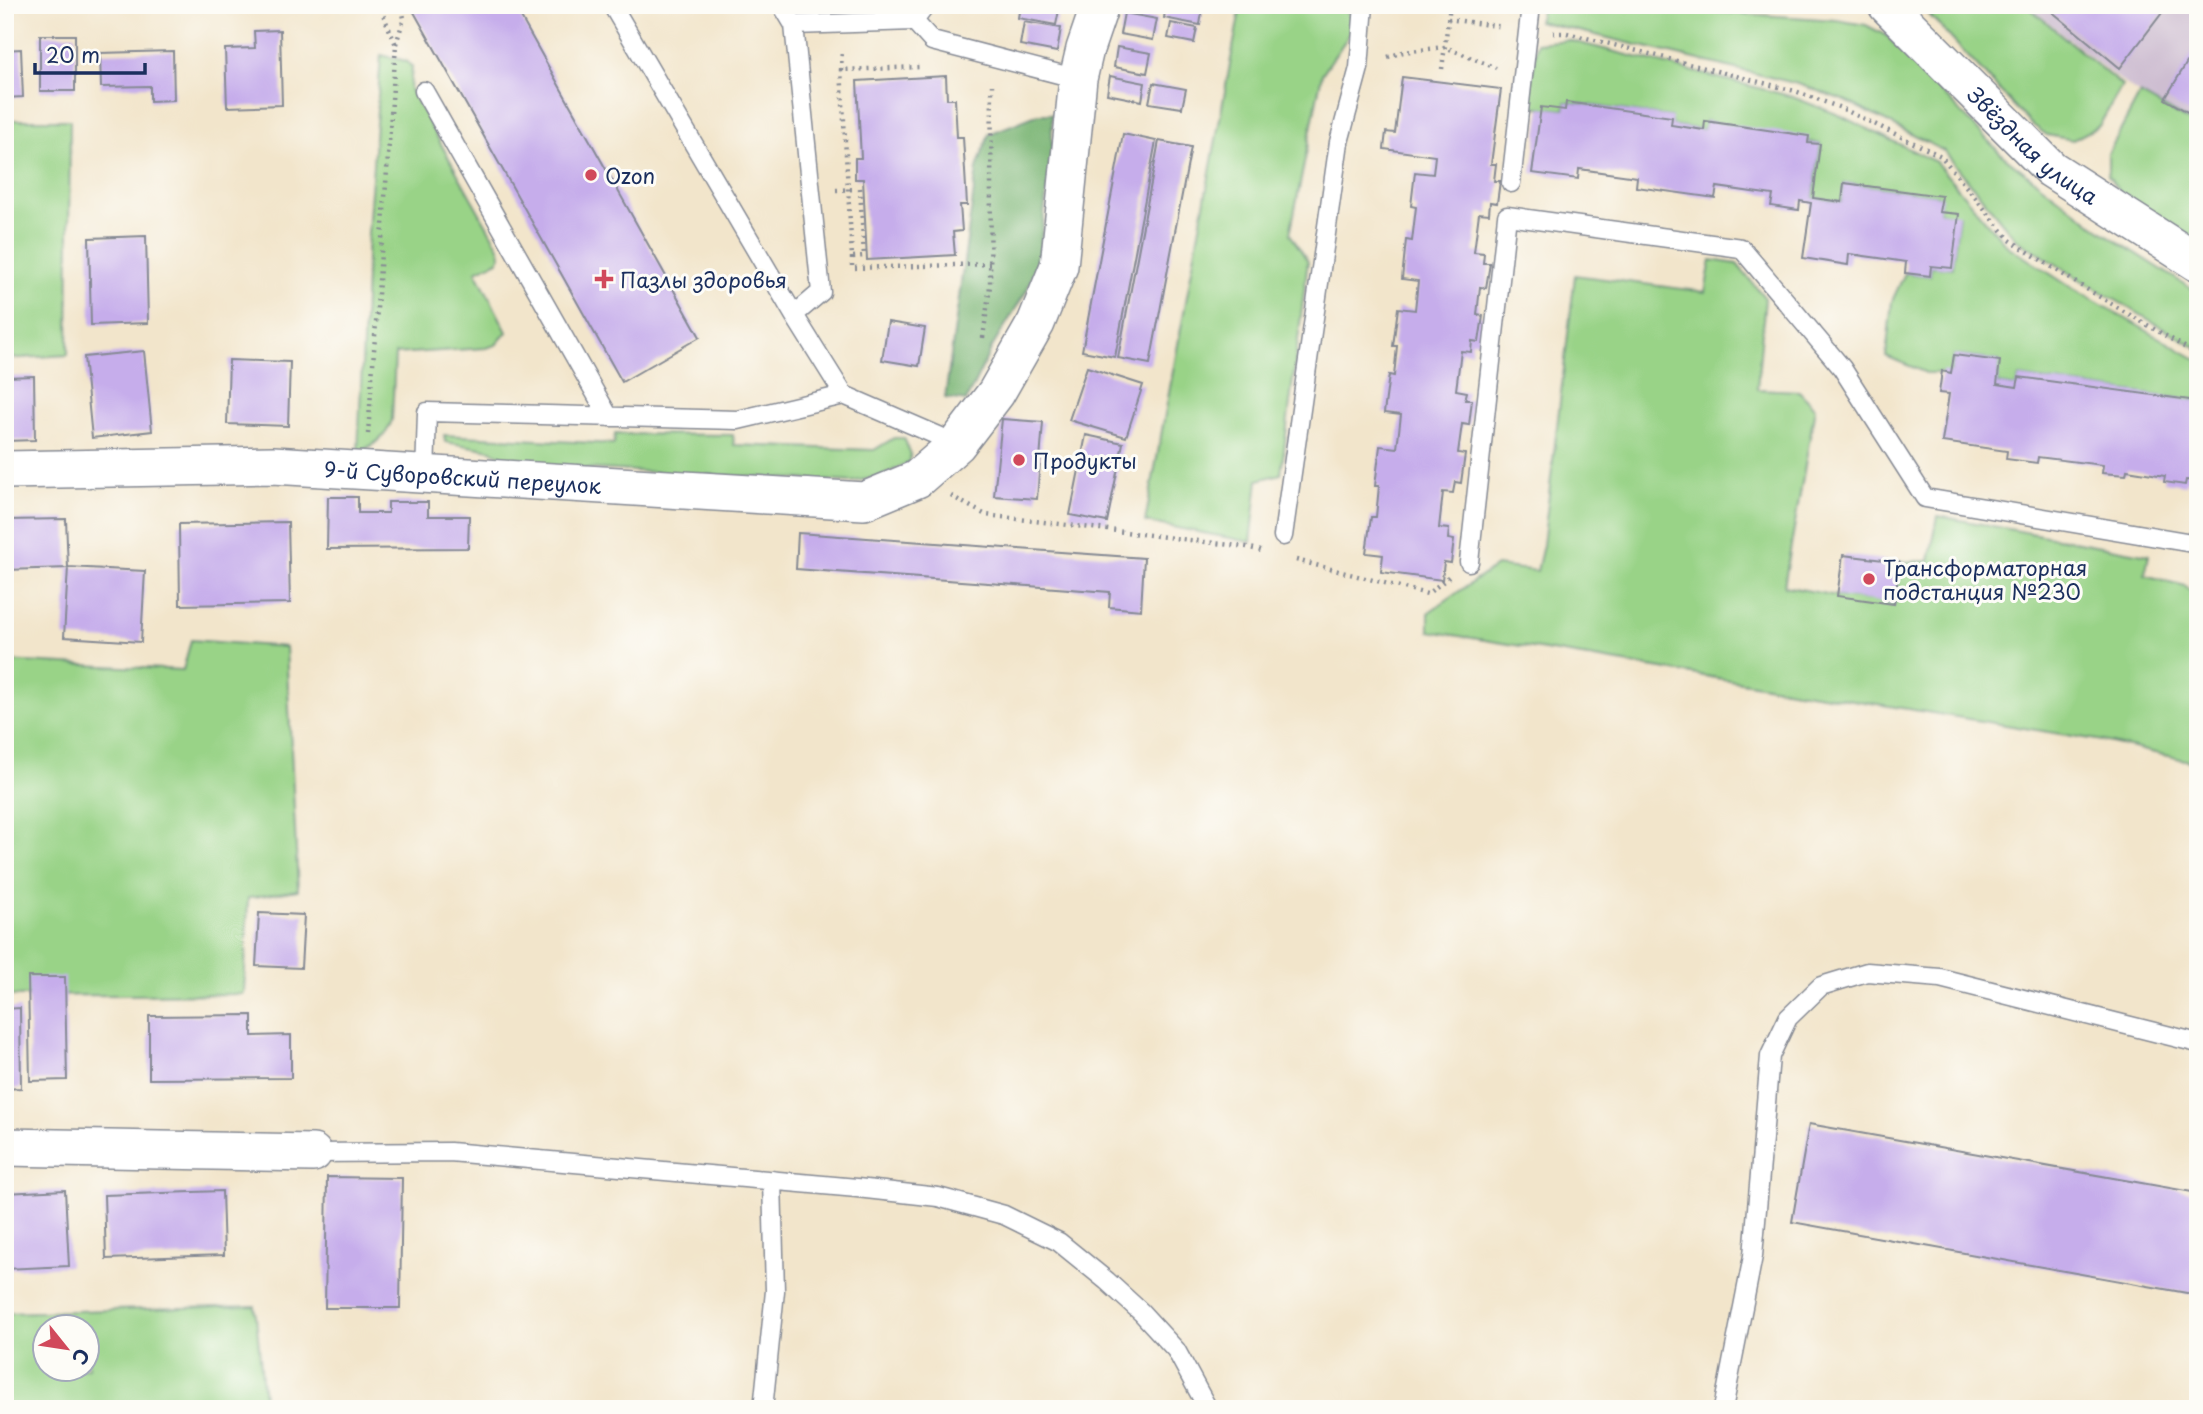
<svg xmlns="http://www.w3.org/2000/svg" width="2203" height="1414" font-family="'Playpen Sans',sans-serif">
<rect width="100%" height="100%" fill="#fdfcf7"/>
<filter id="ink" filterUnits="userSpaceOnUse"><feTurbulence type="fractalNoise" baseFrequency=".0143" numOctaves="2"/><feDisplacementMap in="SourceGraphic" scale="14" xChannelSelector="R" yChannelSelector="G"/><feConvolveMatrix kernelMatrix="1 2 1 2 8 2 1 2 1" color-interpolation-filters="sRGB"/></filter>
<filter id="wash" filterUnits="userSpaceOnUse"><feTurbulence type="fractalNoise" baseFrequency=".00686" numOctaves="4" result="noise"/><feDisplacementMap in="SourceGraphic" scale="28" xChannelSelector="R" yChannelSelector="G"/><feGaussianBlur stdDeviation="1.57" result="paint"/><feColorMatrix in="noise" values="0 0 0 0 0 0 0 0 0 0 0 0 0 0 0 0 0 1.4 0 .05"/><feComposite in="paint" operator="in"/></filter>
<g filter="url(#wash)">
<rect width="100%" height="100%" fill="#f2e5cb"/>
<!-- industrial -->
<path fill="#cebed1" d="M2028 5H2198V129L2161 109 2115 77Z"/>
<!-- green -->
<path fill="#99d387" stroke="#5a8172" stroke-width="2" fill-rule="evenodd" d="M1241 5H1343L1351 18 1349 35 1322 74 1290 234 1308 261 1281 474 1258 480 1251 542 1145 522Z
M1543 5H1612L1836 20 1866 25 1887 36 2002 155 2103 232 2198 293V348L2081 280 2015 238 1944 151 1846 101 1798 84 1538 21Z
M1920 5H2026L2122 86 2099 126 2073 140 2047 135 2030 123Z
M1568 40 1790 96 1839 115 1936 162 2006 245 2072 288 2198 360V401L2019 377 2017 387 1997 384 1999 361 1954 355 1951 373H1926L1886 356 1892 301 1905 273 1930 276 1931 266 1952 268 1959 215 1939 212 1941 196 1845 183 1842 202 1813 198 1820 144 1705 121 1704 130 1671 125V117L1566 102 1565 110 1528 106 1537 43Z
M381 55 406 61 412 67 410 89 500 249 501 255 498 261 476 271 507 332 496 345 486 348 395 354 392 420C386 438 375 445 358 452L368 233Z
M2140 94 2198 127V240L2121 194 2108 175V154Z
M5 120H70L68 355 5 359Z
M1711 260 1737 264 1765 298 1757 389 1799 391 1815 408 1784 586 1837 596 1894 603 1900 562 1929 561 1938 516 2149 555 2145 575 2185 586 2198 599V763L2103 741 1429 631V612L1496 566 1537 571 1543 545 1575 275 1705 292Z
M615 434 733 435 734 445 874 450 894 438H904L911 454 908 463 882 476 852 482 515 465 491 450 445 442 444 435 614 444Z
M191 640 286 647 298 890 248 898 244 994 5 996V661L183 670Z
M255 1306 265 1409H5V1313ZM88 1326V1368H46V1326Z"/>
<!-- forest -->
<path fill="#7ab574" stroke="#4a7269" stroke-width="2" d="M1039 114H1052V147L1039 257 1027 290 991 349 966 401 945 398 977 168 989 134Z"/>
<g id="blocks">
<!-- building -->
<path fill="#c6adeb" d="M410 5H514L700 337 622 382Z
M1020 5H1060L1056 25 1018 18Z
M1126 5H1158L1156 13 1126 8Z
M1166 5H1203L1200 25 1164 18Z
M2044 5H2092L2096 9 2112 5H2168L2120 68Z
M1124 13 1157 19 1153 40 1120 34Z
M1024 22 1061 28 1057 52 1020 45Z
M1171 23 1197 28 1194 43 1168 38Z
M280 30 282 105 227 107 225 49 255 48 254 31Z
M40 35H75V91H40Z
M2198 44V118L2165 99Z
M1117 47 1151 53 1147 73 1114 67Z
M21 49 23 97 5 98V50Z
M173 51 174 100 150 101V86L101 87 100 53Z
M946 76 947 99H955L957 137H963L967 205H960L962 231 953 232 955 255 867 260 863 179H855V158H861L857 81Z
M1110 76 1145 83 1142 101 1107 94Z
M1402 77 1501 89 1491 164H1496L1494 181H1500L1497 203 1490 202 1489 214 1479 213 1474 252 1484 253 1483 263H1490L1486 288 1480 287 1477 315 1483 316 1479 342 1472 341 1471 352 1461 351 1456 390 1467 392 1465 400H1472L1469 425 1462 424 1458 453 1465 454 1461 483 1455 482 1453 493 1443 492 1439 528 1449 529 1448 539 1454 540 1451 563 1444 562 1442 580 1381 572 1383 555 1366 553 1371 517H1376L1379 486H1375L1380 446 1397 448 1401 415 1384 413 1389 375 1394 376 1397 346H1393L1398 308 1415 310 1418 281 1402 279 1406 240 1412 241 1416 207 1411 206 1415 172 1433 174 1435 156 1384 149 1386 132 1395 133Z
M1153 83 1186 89 1182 108 1149 103Z
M1566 102 1672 117 1671 125 1704 130 1705 121 1809 136 1808 143 1820 144 1813 198 1842 202 1844 183 1942 196 1939 212 1959 214 1952 268 1931 266 1930 276 1905 273 1906 262 1879 258 1849 254 1848 265 1803 258 1811 203 1800 201 1799 210 1771 206 1773 195 1717 187 1715 198 1636 187 1637 177 1579 169 1578 179 1532 173 1541 107 1565 110Z
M1123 134 1156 141 1115 357 1082 351Z
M1159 141 1191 147 1150 364 1118 358Z
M146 236 148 323 91 325 89 238Z
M888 322 925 328 919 366 882 360Z
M144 351 152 431 92 438 84 357Z
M1954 355 2000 361 1997 384 2017 387 2019 377 2198 401V481L2186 480 2185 485 2164 482 2165 476 2127 470 2126 475 2102 473 2103 465 2038 457 2037 463 2006 459 2007 451 1942 442 1949 394 1939 393 1942 371 1951 373Z
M229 360 290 362 288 426 227 424Z
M1087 367 1143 385 1126 437 1069 420Z
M34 376 35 440 5 441V377Z
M1002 419 1043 422 1037 499 994 496Z
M1086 435 1123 443 1107 522 1070 515Z
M328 497H358V513H388V502H428V516H469L468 548 327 549Z
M66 519 68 568 5 570V520Z
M288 522 290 603 180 605 179 524Z
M798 533 1144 558 1141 610 1109 607 1110 592 796 569Z
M1843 555 1900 562 1894 604 1837 596Z
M68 567 145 571 141 642 64 637Z
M259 913 304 915 301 968 256 966Z
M28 977H65L67 1080 30 1081Z
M20 1008 21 1088 5 1089V1009Z
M252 1015V1036L291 1035V1078L149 1079V1016Z
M1809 1124 2198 1193V1295L1792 1222Z
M327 1177 402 1178 400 1308H325Z
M65 1190 69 1266 5 1269V1193Z
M222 1191 224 1255 106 1259 104 1195Z"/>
</g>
</g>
<g filter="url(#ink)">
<use href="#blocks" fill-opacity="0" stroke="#868a94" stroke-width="2"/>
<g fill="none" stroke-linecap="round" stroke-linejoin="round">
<!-- service casing -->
<g stroke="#868a94" stroke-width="21">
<path id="service" d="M612 5 794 315
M782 5 794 25
M914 21 926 5
M424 91 609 417
M1511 183 1531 5
M957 444 844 395 794 315 821 292 794 25 914 21 932 41 1078 79
M425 476 427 412 738 420 844 395
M1283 536 1339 142 1359 68 1364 5
M1469 562 1507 216 1741 248 1842 368 1925 498 2198 544
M313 1153 450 1152 857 1188 938 1197 1004 1215 1059 1242 1107 1281 1141 1312 1176 1350 1208 1409
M763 1409 775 1291 772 1180
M1723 1409 1753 1256 1770 1056 1788 1018 1821 986 1867 972 1940 978 2198 1043"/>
</g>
<!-- minor casing -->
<g stroke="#868a94" stroke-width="40">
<g id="minor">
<path id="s1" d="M1887 5 2051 169 2198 263"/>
<path id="s2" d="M5 470 273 465 864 501 917 479 957 444 996 393 1036 323 1059 266 1078 79 1085 49 1100 5"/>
<path d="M5 1147 313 1153"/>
</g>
</g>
<!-- path -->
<path stroke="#868a94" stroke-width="4.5" stroke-dasharray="2 5" stroke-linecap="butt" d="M1448 19 1503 27
M1553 33H1567L1795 91 1841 108 1941 156 2010 240 2078 284 2198 355
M396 44 404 18 401 5
M1388 57 1403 52 1445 47 1496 68
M1442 69 1450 5
M841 70 842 50
M860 188 864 256 852 257 841 70 920 67
M836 190 857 189
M852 257V268L990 264
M983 338 990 286 992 85
M368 434 396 45 379 5
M951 496 986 515 1247 547 1261 551
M1296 560 1427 594 1449 577"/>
<!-- service -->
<use href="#service" stroke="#fff" stroke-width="18"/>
<!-- minor -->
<use href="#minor" stroke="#fff" stroke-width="37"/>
</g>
</g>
<!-- markers -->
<g fill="#d1495b" stroke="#fdfcf7" stroke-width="2.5">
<circle cx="591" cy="175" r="7"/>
<path d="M600.5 268.5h7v7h7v7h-7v7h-7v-7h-7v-7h7z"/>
<circle cx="1019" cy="460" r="7"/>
<circle cx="1869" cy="579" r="7"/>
</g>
<g text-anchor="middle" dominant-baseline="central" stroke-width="6" stroke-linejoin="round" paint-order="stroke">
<!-- street labels -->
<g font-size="21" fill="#1b2f5e" stroke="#fdfcf7">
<text stroke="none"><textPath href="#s1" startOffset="203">Звёздная улица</textPath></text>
<text stroke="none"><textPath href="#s2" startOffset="458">9-й Суворовский переулок</textPath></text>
</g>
<!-- poi labels -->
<g font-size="21" fill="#1b2f5e" stroke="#fdfcf7" text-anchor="start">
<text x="605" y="175">Ozon</text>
<text x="620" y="279">Пазлы здоровья</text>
<text x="1033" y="460">Продукты</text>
<text x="1883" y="567">Трансформаторная<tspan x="1883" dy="24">подстанция №230</tspan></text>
</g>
</g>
<!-- margin -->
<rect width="2203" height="1414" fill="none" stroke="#fdfcf7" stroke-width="28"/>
<!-- north arrow -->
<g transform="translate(66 1348) rotate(120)"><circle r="33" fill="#fdfcf7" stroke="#a3aaba" stroke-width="2"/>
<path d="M0-5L12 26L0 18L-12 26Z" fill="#d1495b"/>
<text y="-10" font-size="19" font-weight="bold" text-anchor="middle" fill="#1b2f5e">С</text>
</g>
<!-- scale -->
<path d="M35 63v10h110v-10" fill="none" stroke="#1b2f5e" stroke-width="3.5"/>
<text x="46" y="63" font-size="21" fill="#1b2f5e" stroke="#fdfcf7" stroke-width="5" paint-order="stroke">20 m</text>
</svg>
